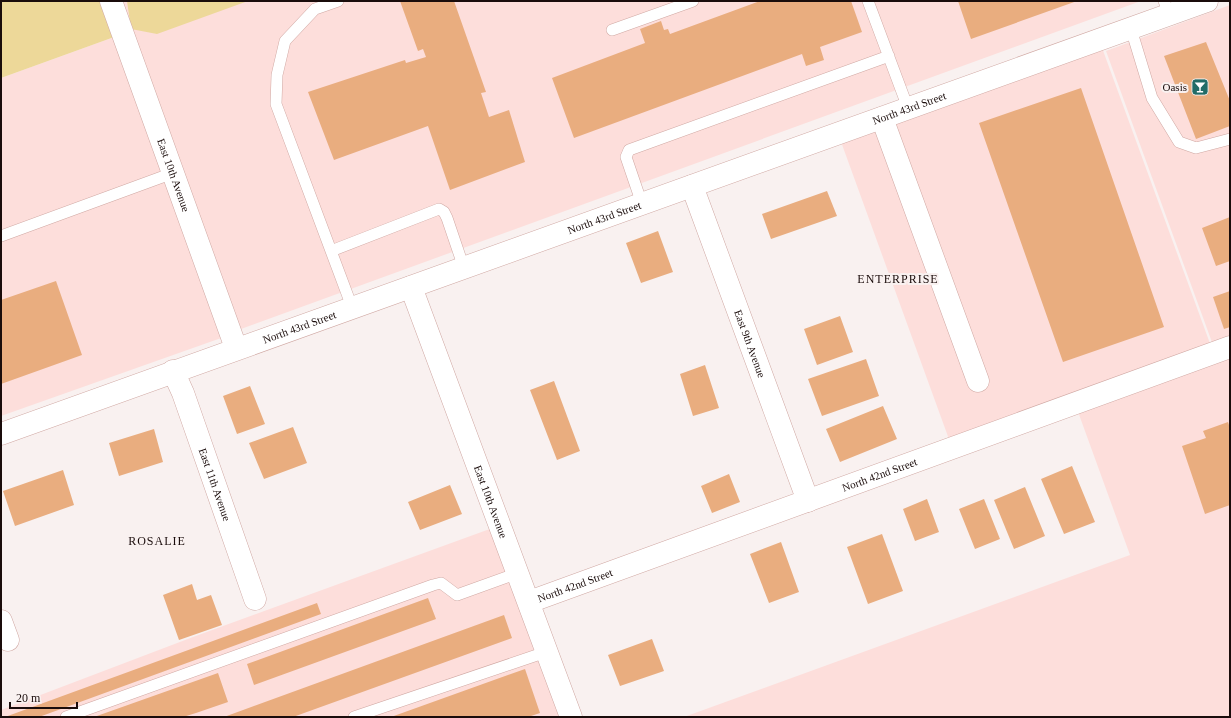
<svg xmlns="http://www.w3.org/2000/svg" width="1231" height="718" font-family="'Times New Roman',serif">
<rect width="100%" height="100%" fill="#f9f1f0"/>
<!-- built -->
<path fill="#fddedb" d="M122 1H1141L241 329Z
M1230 5V339L1213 345 1106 51Z
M117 36 224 337 1 416V78Z
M1101 45 1212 349 950 442 840 139Z
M1230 358V717H684L1130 555 1077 409Z
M498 526 566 717H1V710L193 637Z"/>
<!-- green -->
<path fill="#edd899" d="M1 1H106L117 36 1 78Z
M127 1H248L157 34 131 29Z"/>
<!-- building -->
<path fill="#e9ad7f" d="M400 1H454L486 92 481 93 489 117 509 110 525 162 450 190 428 126 334 160 308 92 405 60 406 63 426 57 423 49 418 51Z
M760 1H851L862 32 820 47 824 60 806 66 802 54 574 138 552 78 645 43 640 29 661 21 664 30 668 29 670 34Z
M958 1H1077L971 39Z
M1206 42 1230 101V126L1196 139 1164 56Z
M1081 88 1164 327 1063 362 979 123Z
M827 191 837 216 771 239 762 214Z
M1230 217V261L1216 266 1202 228Z
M658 231 673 272 641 283 626 243Z
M56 281 82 355 1 384V300Z
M1230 291V327L1224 329 1213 297Z
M840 316 853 352 817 365 804 329Z
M866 359 879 396 822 416 808 379Z
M705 365 719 408 693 416 680 374Z
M554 381 580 451 557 460 530 390Z
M250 386 265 424 237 434 223 396Z
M883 406 897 439 840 462 826 429Z
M1228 422 1230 428V505L1205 514 1182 446 1206 438 1203 431Z
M293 427 307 463 264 479 249 443Z
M154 429 163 462 119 476 109 443Z
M1072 466 1095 522 1064 534 1041 479Z
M63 470 74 505 15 526 3 491Z
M729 474 740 502 712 513 701 486Z
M450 485 462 514 420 530 408 502Z
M1025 487 1045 536 1014 549 994 500Z
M927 499 939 532 915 541 903 509Z
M984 499 1000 539 975 549 959 509Z
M882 534 903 591 868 604 847 547Z
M781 542 799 592 769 603 750 554Z
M192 584 197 600 211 595 222 625 179 640 163 595Z
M428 598 436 619 254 685 247 664Z
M317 603 321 614 39 717H5Z
M504 615 512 638 293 717H224Z
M652 639 664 671 620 686 608 655Z
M525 669 540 713 528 717H391Z
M218 673 228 702 196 713 183 717H94Z"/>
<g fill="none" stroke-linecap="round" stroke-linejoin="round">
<!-- service casing -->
<g stroke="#d0a8a3" stroke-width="12">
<path id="service" d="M338 1 315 9 285 41 277 75 276 104 352 307
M868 1 908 108
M1164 1 1169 15
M1131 29 1152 98 1179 142 1196 148 1230 139
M612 30 693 1
M642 204 626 157 629 150 889 56
M1 236 173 173
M331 251 439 209 444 212 447 218 464 268
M66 717 433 585 441 583 457 595 518 573
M354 717 546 652"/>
</g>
<!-- minor casing -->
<g stroke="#d0a8a3" stroke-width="23">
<g id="minor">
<path id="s1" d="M111 1 236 348"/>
<path d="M882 118 978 381"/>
<path id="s2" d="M692 186 808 501"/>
<path id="s3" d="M411 287 571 717"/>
<path id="s4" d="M173 371 183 393 255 599"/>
<path id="s5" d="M1 434 1207 1"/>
<path id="s6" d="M529 602 1230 347"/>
<path d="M1 621 8 640"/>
</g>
</g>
<!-- service -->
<use href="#service" stroke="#fff" stroke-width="11"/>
<!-- minor -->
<use href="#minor" stroke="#fff" stroke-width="22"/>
</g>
<!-- icons -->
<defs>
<g id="bar-square" transform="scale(0.9)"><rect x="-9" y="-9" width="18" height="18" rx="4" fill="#216c67" stroke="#f9f1f0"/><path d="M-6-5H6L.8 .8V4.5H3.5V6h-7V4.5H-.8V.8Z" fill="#fff"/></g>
</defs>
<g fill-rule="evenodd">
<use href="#bar-square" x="1200" y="87"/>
</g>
<g text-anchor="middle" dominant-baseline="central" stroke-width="4" stroke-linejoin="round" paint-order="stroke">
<!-- poi labels -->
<g font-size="11" fill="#1a0c0b" stroke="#f9f1f0" text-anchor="end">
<text x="1187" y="87">Oasis</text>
</g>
<!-- street labels -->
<g font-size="11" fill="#1a0c0b" stroke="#f9f1f0">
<text stroke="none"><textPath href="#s5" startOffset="965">North 43rd Street</textPath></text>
<text stroke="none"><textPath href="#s1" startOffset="185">East 10th Avenue</textPath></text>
<text stroke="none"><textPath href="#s5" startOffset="641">North 43rd Street</textPath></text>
<text stroke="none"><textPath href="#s5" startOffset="317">North 43rd Street</textPath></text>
<text stroke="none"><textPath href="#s2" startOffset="168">East 9th Avenue</textPath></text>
<text stroke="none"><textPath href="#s6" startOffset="373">North 42nd Street</textPath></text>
<text stroke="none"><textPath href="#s4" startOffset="121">East 11th Avenue</textPath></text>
<text stroke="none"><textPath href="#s3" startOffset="229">East 10th Avenue</textPath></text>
<text stroke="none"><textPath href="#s6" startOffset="49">North 42nd Street</textPath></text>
</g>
<!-- neighbourhood labels -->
<g font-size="12" letter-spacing="1" fill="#1a0c0b" stroke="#f9f1f0">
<text x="898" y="279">ENTERPRISE</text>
<text x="157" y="541">ROSALIE</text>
</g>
</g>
<!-- border -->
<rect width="1231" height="718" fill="none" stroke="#1a0c0b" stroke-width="4"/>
<!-- scale -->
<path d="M10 702v6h67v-6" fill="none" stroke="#1a0c0b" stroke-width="2"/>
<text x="16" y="702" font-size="12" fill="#1a0c0b" stroke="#f9f1f0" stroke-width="3" paint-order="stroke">20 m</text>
</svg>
